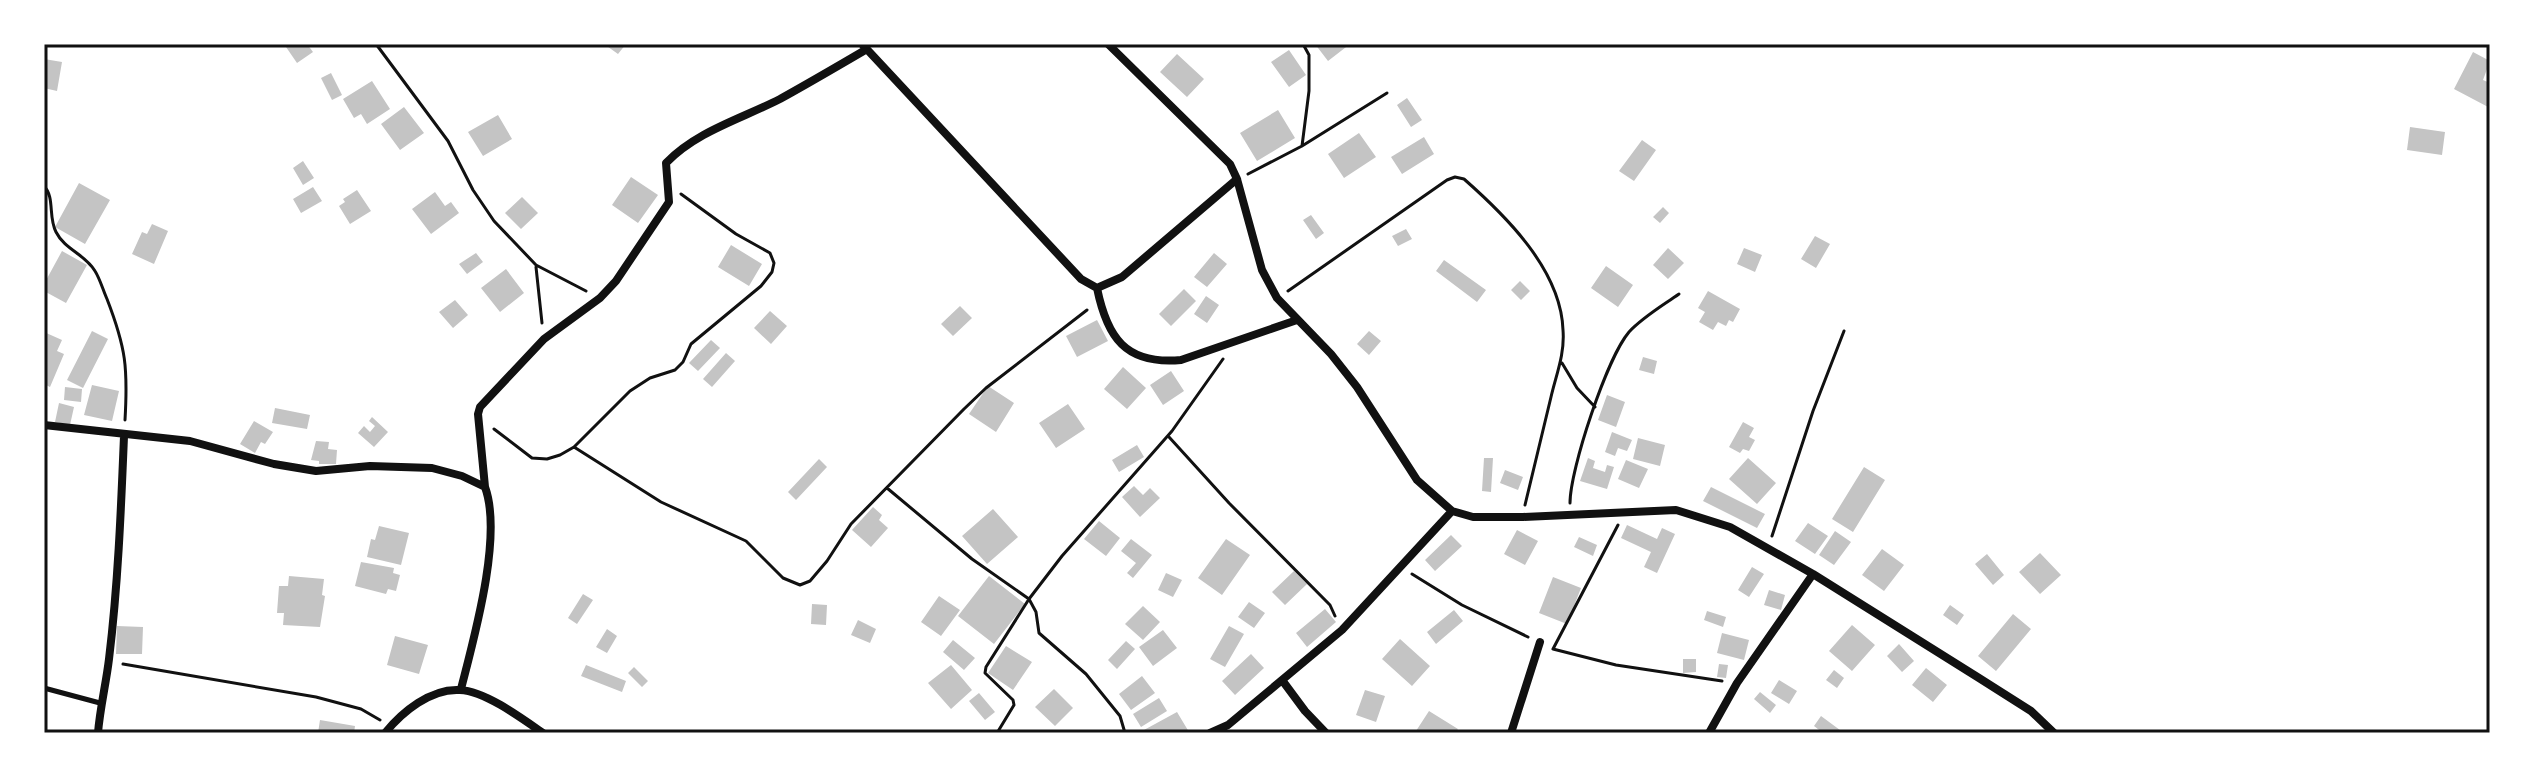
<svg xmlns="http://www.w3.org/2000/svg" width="2534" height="777" font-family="Spectral,serif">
<rect width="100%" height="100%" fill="#fff"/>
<!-- building -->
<path fill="#c4c4c4" d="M290 44H307L313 52 297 63 286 47Z
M604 44H626L618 54Z
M1315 44H1350L1328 61Z
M1289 50 1306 75 1289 87 1271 62Z
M2473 52 2490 61 2483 80 2490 83V108L2454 89Z
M1177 54 1204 79 1187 97 1160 72Z
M44 59 62 62 57 91 44 88Z
M331 73 342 95 332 100 321 78Z
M372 81 390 109 367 124 361 114 354 118 343 99Z
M1407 98 1422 120 1411 127 1397 105Z
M404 107 424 133 400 150 381 124Z
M1278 110 1295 138 1257 161 1240 133Z
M498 115 512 139 483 156 468 132Z
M2410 127 2445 132 2442 155 2407 150Z
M1359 133 1376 157 1344 178 1328 154Z
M1424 137 1434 154 1402 174 1391 157Z
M1642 140 1656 150 1634 181 1619 171Z
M303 161 314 178 303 185 293 168Z
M631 177 658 195 638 223 612 205Z
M79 183 110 200 85 244 55 227Z
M313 187 322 201 301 213 293 199Z
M357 190 371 211 350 224 339 206 345 202 343 199Z
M435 192 445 206 451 202 459 213 431 234 412 209Z
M522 197 538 213 521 229 505 213Z
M1663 207 1669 213 1660 223 1653 217Z
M1311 215 1324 233 1316 239 1303 220Z
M152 224 168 231 154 264 132 254 142 232 147 234Z
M1406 229 1412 239 1398 246 1392 236Z
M1815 236 1830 244 1816 268 1801 259Z
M731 245 762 264 749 286 718 267Z
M1668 248 1684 263 1668 279 1653 265Z
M1744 248 1762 255 1755 272 1737 264Z
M62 251 87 265 66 303 44 291V284Z
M476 253 483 262 467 274 459 264Z
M1214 253 1227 264 1207 287 1194 277Z
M1444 260 1486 290 1477 302 1436 271Z
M1606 266 1633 285 1618 307 1591 288Z
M506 269 524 293 500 312 481 288Z
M1520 281 1530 291 1521 300 1511 290Z
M1184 289 1196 301 1171 326 1159 314Z
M1708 291 1740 309 1733 322 1729 320 1726 326 1718 322 1713 330 1699 322 1705 312 1698 308Z
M1206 296 1219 305 1207 323 1194 314Z
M455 300 468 315 453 328 439 312Z
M960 306 972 318 953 336 941 324Z
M770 311 787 326 771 344 754 328Z
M1097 320 1108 341 1077 357 1066 336Z
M92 331 108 339 83 388 67 380Z
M1369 331 1381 341 1369 355 1357 344Z
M44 332 62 340 57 351 64 354 50 387 44 384Z
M711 340 720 348 698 371 689 363Z
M726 353 735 361 712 387 703 379Z
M1643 357 1657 361 1654 374 1639 370Z
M1123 367 1146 388 1127 409 1104 389Z
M1171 371 1184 391 1163 405 1150 385Z
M92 385 119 391 112 421 84 415Z
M988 386 1014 403 996 432 969 414Z
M65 387 82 389 81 402 64 400Z
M1607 395 1625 402 1616 427 1598 420Z
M59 403 74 407 70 425 55 422Z
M1068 404 1085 429 1056 448 1039 423Z
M275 408 310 415 307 429 272 423Z
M372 417 388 432 374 447 358 433 364 426 370 432 375 426 369 421Z
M254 421 273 432 265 444 261 442 255 453 240 444Z
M1743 422 1754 428 1749 437 1755 440 1749 451 1743 449 1740 453 1729 447Z
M1612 432 1632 440 1627 451 1618 448 1615 456 1605 452Z
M1638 438 1665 445 1660 466 1633 459Z
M316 441 329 442 328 449 337 450 336 464H319V461L311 460Z
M1137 445 1144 457 1119 472 1112 460Z
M1484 458H1493L1491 492 1482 491Z
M1588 458 1595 461 1593 468 1605 472 1607 465 1614 467 1607 489 1580 481Z
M1748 458 1776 483 1757 504 1729 479Z
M819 459 827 467 796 500 788 492Z
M1626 460 1648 469 1639 488 1618 479Z
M1864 467 1885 480 1853 532 1832 519Z
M1505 470 1523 477 1518 490 1500 483Z
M1134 486 1143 495 1150 488 1160 498 1140 517 1122 497Z
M1711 487 1765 514 1757 528 1703 501Z
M873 507 882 515 879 520 888 528 871 547 852 530Z
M993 509 1018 537 987 564 962 536Z
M1099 521 1120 538 1106 556 1084 539Z
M1808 523 1828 536 1815 554 1795 541Z
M1627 525 1657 539 1662 528 1675 534 1657 573 1644 567 1651 552 1621 538Z
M379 526 409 533 401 565 367 557 371 539 375 540Z
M1517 530 1538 541 1525 565 1504 554Z
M1835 531 1851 542 1834 565 1819 555Z
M1451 535 1462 546 1435 571 1425 560Z
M1579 537 1597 545 1593 556 1574 547Z
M1131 539 1152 555 1133 578 1127 573 1136 563 1121 551Z
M1226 539 1250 555 1222 595 1198 578Z
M1882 549 1904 565 1884 591 1862 575Z
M2040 553 2061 575 2040 594 2019 572Z
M1987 554 2004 575 1993 585 1975 564Z
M361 562 394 568 393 573 400 575 396 591 388 589 386 594 355 586Z
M1752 567 1764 574 1749 597 1738 590Z
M1294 571 1307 584 1285 605 1272 592Z
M1166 573 1182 580 1173 597 1158 590Z
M289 576 324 579 322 595 325 596 320 627 283 625 284 613H277L279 586H288Z
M989 576 1025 604 994 644 958 616Z
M1553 577 1581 588 1567 624 1539 613Z
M1769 590 1785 595 1781 610 1764 605Z
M583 594 593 600 577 624 568 618Z
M939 596 960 610 941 636 921 622Z
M1249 602 1265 613 1254 628 1238 617Z
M812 604 827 605 826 625 811 624Z
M1950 605 1964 615 1957 625 1943 615Z
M1143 606 1160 622 1143 640 1125 624Z
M1325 609 1336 622 1307 647 1296 633Z
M1454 610 1463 621 1436 644 1427 632Z
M1707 611 1726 617 1723 627 1704 620Z
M2013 614 2031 629 1996 671 1978 656Z
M858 620 876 629 870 643 851 635Z
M1852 625 1875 645 1852 671 1829 651Z
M117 626 143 627 142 654H116Z
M1229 626 1244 634 1225 667 1210 659Z
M607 629 617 636 607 653 596 647Z
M1163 630 1177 648 1153 666 1139 647Z
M1722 633 1749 640 1744 660 1717 653Z
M395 636 428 645 419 674 387 665Z
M1400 639 1430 666 1412 686 1382 659Z
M953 640 975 658 964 670 943 652Z
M1126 641 1135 649 1117 669 1108 660Z
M1899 644 1914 661 1902 672 1887 656Z
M1006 646 1032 662 1013 690 988 673Z
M1251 654 1264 668 1235 695 1222 681Z
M1683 659H1696V672L1683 673Z
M1719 664 1728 665 1726 678 1717 677Z
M586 665 626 681 622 692 581 676Z
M951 665 972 690 951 709 928 683Z
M634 667 648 681 642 687 628 673Z
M1926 668 1947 685 1933 702 1912 685Z
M1834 670 1844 678 1837 688 1826 680Z
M1142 676 1155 693 1131 710 1119 694Z
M1779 680 1797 691 1789 704 1771 693Z
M1054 689 1073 708 1055 726 1035 707Z
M1365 690 1385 696 1376 722 1356 715Z
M1760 692 1776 705 1770 713 1754 699Z
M979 693 995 712 985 720 969 701Z
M1159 698 1167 711 1141 727 1133 714Z
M1429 711 1458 729 1455 733 1416 731Z
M1177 712 1189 732 1146 733 1144 730Z
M1821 716 1844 733H1823L1814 726Z
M320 720 355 726 354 733H318Z"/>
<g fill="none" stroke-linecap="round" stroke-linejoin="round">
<!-- path -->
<path stroke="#111" stroke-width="3" d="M376 44 448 141 473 190 494 221 536 265 586 291
M1302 146 1309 91V55L1303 44
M1248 174 1302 146 1387 93
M44 186C55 197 48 217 56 232 65 250 85 254 95 271 100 279 103 290 107 299 126 348 128 368 125 420
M536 267 542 323
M1288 291 1447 180 1455 177 1464 179C1506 216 1561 270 1563 330 1565 354 1556 375 1551 397 1542 433 1534 469 1525 505
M1562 363 1577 388 1595 407
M494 429 532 458 547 459 560 455 574 447 630 391 650 378 675 370 683 362 691 344 761 286 772 272 774 263 770 253 736 234 681 194
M1169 437 1229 503 1330 605 1335 616
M574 447 661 502 746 541 783 578 800 585 810 581 827 561 851 524 964 409 986 388 1087 310
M887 488 972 559 1029 599 1036 612 1039 633 1086 674 1120 716 1125 733
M1570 503C1570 469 1607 358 1629 332 1643 317 1662 306 1679 294
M1772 536 1813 411 1844 331
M1412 574 1462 605 1528 637
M1553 649 1616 665 1722 681
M1553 649 1618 525
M123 664 316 697 361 709 380 720
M997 733 1014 705 1013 700 985 673 986 667 1029 599 1062 556 1172 431 1223 359"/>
<!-- service -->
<path stroke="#111" stroke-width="5" d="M44 688 100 703"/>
<!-- minor -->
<path stroke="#111" stroke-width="8" d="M862 44 1081 279 1097 288 1122 277 1237 179
M1108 44 1230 164 1237 179 1262 270 1277 298 1331 354 1357 387 1417 480 1452 511 1473 517H1523L1676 510 1730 527 1813 574 1979 678 2031 711 2054 733
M1097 288C1107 337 1125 365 1181 360L1297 320
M44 425 190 441 274 464 316 471 370 466 432 468 462 476 485 487C503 536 474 638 461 689
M485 487 478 414 480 407 544 339 600 298 616 281 669 202 666 163C697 131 741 119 780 99 809 83 838 66 867 49
M1282 680 1305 711 1326 733
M98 733C100 708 106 684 109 659 118 585 121 510 124 436
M385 733C402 712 431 688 460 690 485 691 523 719 543 733
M1210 733 1228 725 1342 630 1452 511
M1511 733 1540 642
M1709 733 1737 683 1813 574"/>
</g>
<!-- border -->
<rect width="2534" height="777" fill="none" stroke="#ffffff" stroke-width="92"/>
<rect x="46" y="46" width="2442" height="685" fill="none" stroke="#111" stroke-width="3"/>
</svg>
